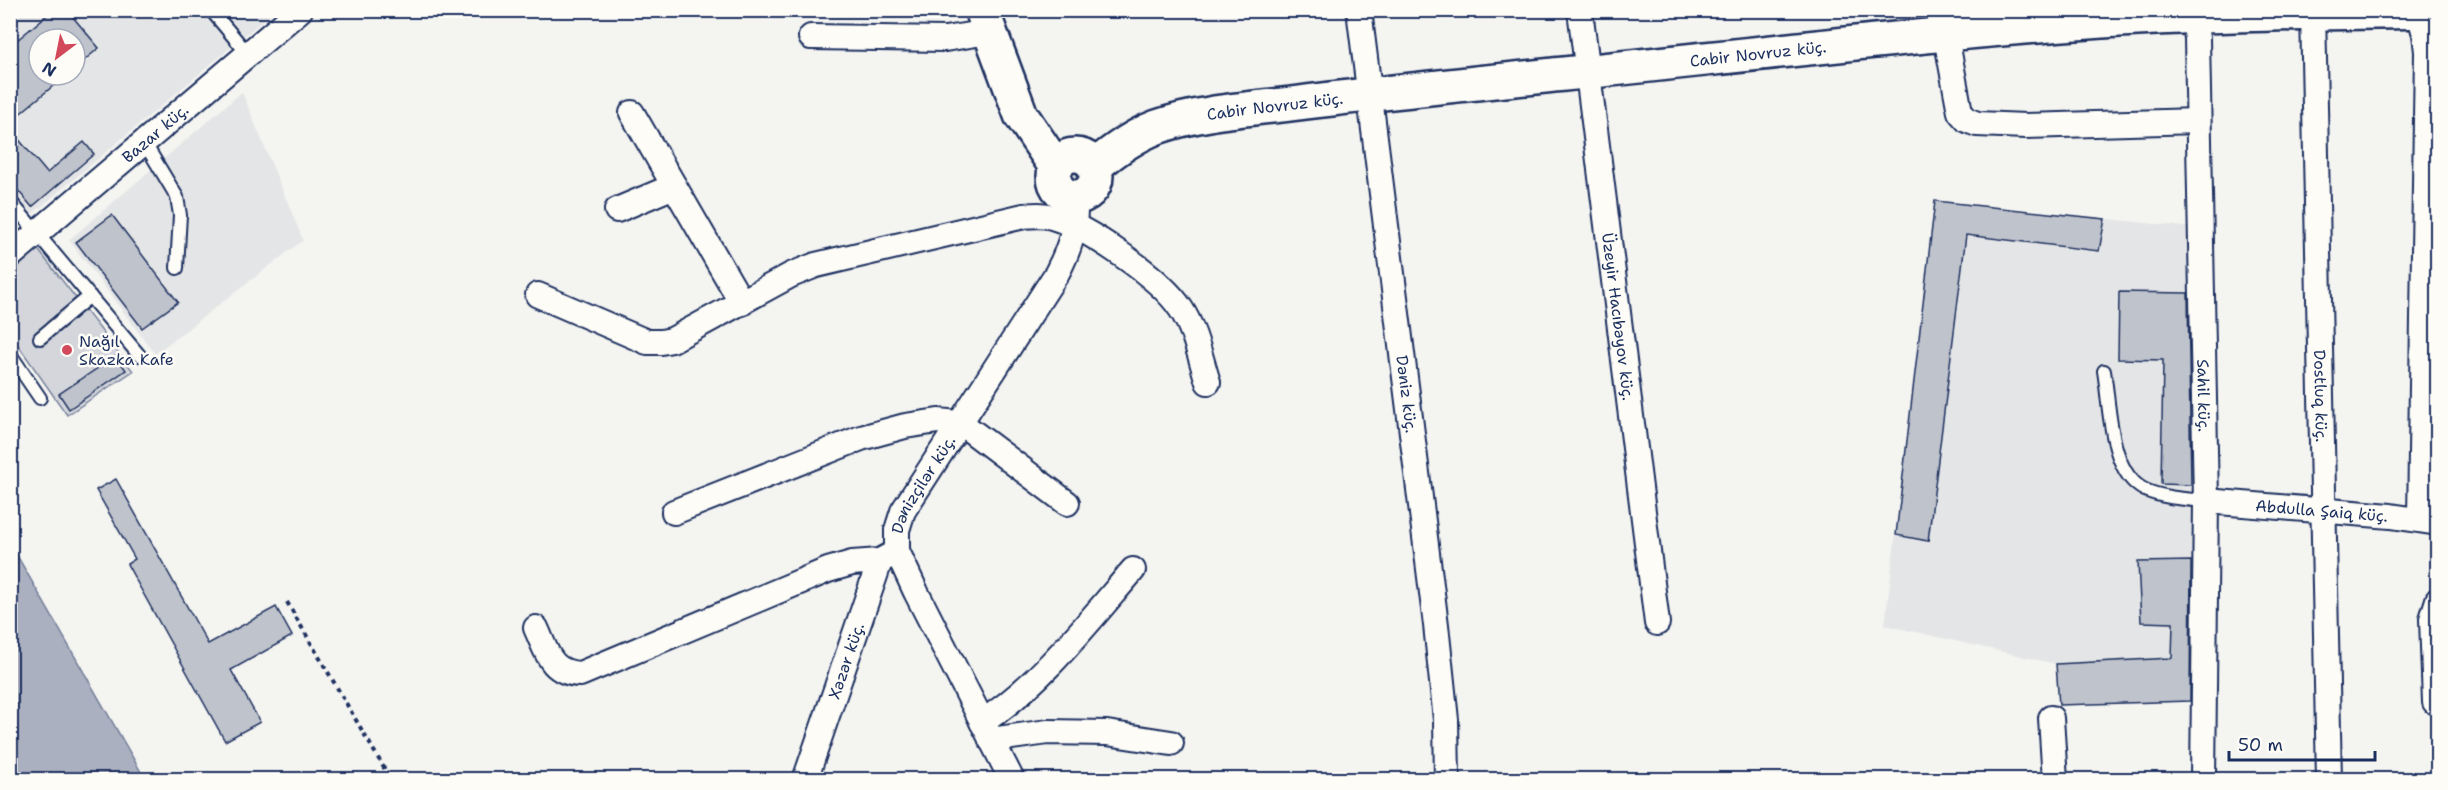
<svg xmlns="http://www.w3.org/2000/svg" width="2448" height="790" font-family="'Shantell Sans',sans-serif">
<rect width="100%" height="100%" fill="#f4f4f1"/>
<filter id="ink" filterUnits="userSpaceOnUse"><feTurbulence type="fractalNoise" baseFrequency=".0167" numOctaves="2"/><feDisplacementMap in="SourceGraphic" scale="12" xChannelSelector="R" yChannelSelector="G"/><feConvolveMatrix kernelMatrix="1 2 1 2 8 2 1 2 1" color-interpolation-filters="sRGB"/></filter>
<g filter="url(#ink)">
<!-- built -->
<path fill="#e4e5e6" fill-rule="evenodd" d="M11 11H274L11 232ZM39 39H75V75H39Z
M242 92 303 240 155 354 69 240Z
M1935 201 2194 228 2197 701 2059 705 2056 664 1885 625Z"/>
<!-- green -->
<path fill="#d4d6db" stroke="#78829c" stroke-width="1.5" d="M1064 176a10 10 0 1 1 20 0a10 10 0 1 1-20 0Z
M36 247 133 371 67 415 11 335V270Z"/>
<!-- water -->
<path fill="#aab0bf" stroke="#717c98" stroke-width="1.5" d="M10 545H11L145 779H11Z"/>
<!-- building -->
<path fill="#bfc3cc" stroke="#1b2f5e" stroke-width="1.5" d="M53 10H67L99 48 75 68V39H39V75H66L10 122V46Z
M10 129 47 173 84 142 94 154 32 207 10 181Z
M1935 201 2105 219 2099 251 1966 235 1928 541 1896 535Z
M112 215 178 302 142 328 76 242Z
M2119 292 2188 293 2191 485 2161 484 2163 360 2118 359Z
M116 356 126 370 69 409 59 394Z
M116 479 208 644 276 607 292 636 231 670 260 722 225 741 127 564 135 559 96 490Z
M2191 561 2190 701 2059 705 2056 664 2172 658 2173 623 2141 622 2138 562Z"/>
<g fill="none" stroke-linecap="round" stroke-linejoin="round">
<!-- service casing -->
<g stroke="#1b2f5e" stroke-width="16">
<path id="service" d="M211 10 248 54
M144 142 177 197 180 215 177 268
M10 201 139 355
M40 338 90 296
M10 354 40 398
M2104 371C2110 406 2109 473 2145 490 2163 498 2186 499 2206 501"/>
</g>
<!-- minor casing -->
<g stroke="#1b2f5e" stroke-width="28">
<g id="minor">
<path id="s1" d="M1359 10 1436 625 1446 720 1447 780"/>
<path id="s2" d="M1580 10 1657 623"/>
<path d="M1941 10 1960 112 1967 120 1977 124 2026 126 2198 121"/>
<path id="s3" d="M2192 10 2197 38 2206 501 2203 780"/>
<path id="s4" d="M2313 10 2329 780"/>
<path d="M2418 10 2425 34 2427 52 2420 519"/>
<path d="M811 37 945 39 989 32"/>
<path d="M632 113 742 303"/>
<path d="M617 210 674 186"/>
<path id="s5" d="M10 256 300 10"/>
<path d="M538 295 647 342H661L672 340 791 275 816 265 1024 216C1034 215 1043 214 1052 217 1087 227 1161 278 1181 309 1195 330 1200 357 1208 382"/>
<path id="s6" d="M2206 501 2391 516 2438 523"/>
<path d="M674 512 861 438 905 426 938 421 958 423 970 430 1067 503"/>
<path d="M536 628C547 652 550 673 580 674L828 570 852 563 880 561"/>
<path d="M2435 702 2432 619 2438 600"/>
<path d="M2051 718 2055 780"/>
<path d="M982 722C1039 686 1089 621 1133 570"/>
<path d="M991 740 1048 732 1107 733 1171 743"/>
<path id="s7" d="M805 780 880 561 891 555"/>
<path id="s8" d="M1012 780 916 592 897 551V530L903 511 1057 273C1070 248 1078 225 1074 197"/>
</g>
</g>
<!-- secondary casing -->
<g stroke="#1b2f5e" stroke-width="38">
<g id="secondary">
<path d="M982 10 1021 115 1056 167"/>
<circle cx="1075" cy="176" r="21"/>
<path id="s9" d="M1094 167C1113 151 1133 136 1157 127 1202 111 1252 109 1299 103 1387 92 1476 83 1564 74 1739 56 1913 35 2089 22 2205 14 2321 13 2438 11"/>
</g>
</g>
<!-- path -->
<path stroke="#1b2f5e" stroke-width="4" stroke-dasharray="4.5 4.5" stroke-linecap="butt" d="M287 602 391 780"/>
<!-- service -->
<use href="#service" stroke="#fdfcf7" stroke-width="12"/>
<!-- minor -->
<use href="#minor" stroke="#fdfcf7" stroke-width="24"/>
<!-- secondary -->
<use href="#secondary" stroke="#fdfcf7" stroke-width="33"/>
</g>
</g>
<!-- markers -->
<circle fill="#d1495b" stroke="#fdfcf7" stroke-width="2" cx="67" cy="350" r="6"/>
<g text-anchor="middle" dominant-baseline="central" stroke-width="5" stroke-linejoin="round" paint-order="stroke">
<!-- street labels -->
<g font-size="16" fill="#1b2f5e" stroke="#fdfcf7">
<text stroke="none"><textPath href="#s9" startOffset="681">Cabir Novruz küç.</textPath></text>
<text stroke="none"><textPath href="#s9" startOffset="195">Cabir Novruz küç.</textPath></text>
<text stroke="none"><textPath href="#s5" startOffset="190">Bazar küç.</textPath></text>
<text stroke="none"><textPath href="#s2" startOffset="309">Üzeyir Hacıbəyov küç.</textPath></text>
<text stroke="none"><textPath href="#s1" startOffset="387">Dәniz küç.</textPath></text>
<text stroke="none"><textPath href="#s3" startOffset="386">Sahil küç.</textPath></text>
<text stroke="none"><textPath href="#s4" startOffset="386">Dostluq küç.</textPath></text>
<text stroke="none"><textPath href="#s8" startOffset="330">Dәnizçilәr küç.</textPath></text>
<text stroke="none"><textPath href="#s6" startOffset="116">Abdulla Şaiq küç.</textPath></text>
<text stroke="none"><textPath href="#s7" startOffset="126">Xəzər küç.</textPath></text>
</g>
<!-- poi labels -->
<g font-size="16" fill="#1b2f5e" stroke="#fdfcf7" text-anchor="start">
<text x="79" y="341">Nağıl<tspan x="79" dy="18">Skazka Kafe</tspan></text>
</g>
</g>
<!-- margin -->
<rect width="2448" height="790" fill="none" stroke="#fdfcf7" stroke-width="36"/>
<rect x="18" y="18" width="2412" height="754" fill="none" stroke="#1b2f5e" stroke-width="2" filter="url(#ink)"/>
<!-- north arrow -->
<g transform="translate(57 57) rotate(212)"><circle r="28" fill="#fdfcf7" stroke="#a3aaba" stroke-width="1.5"/>
<path d="M0-4.5L10 22L0 15L-10 22Z" fill="#d1495b"/>
<text y="-9" font-size="16" font-weight="bold" text-anchor="middle" fill="#1b2f5e">N</text>
</g>
<!-- scale -->
<path d="M2229 751v9h146v-9" fill="none" stroke="#1b2f5e" stroke-width="3"/>
<text x="2238" y="751" font-size="18" fill="#1b2f5e" stroke="#fdfcf7" stroke-width="4.5" paint-order="stroke">50 m</text>
</svg>
